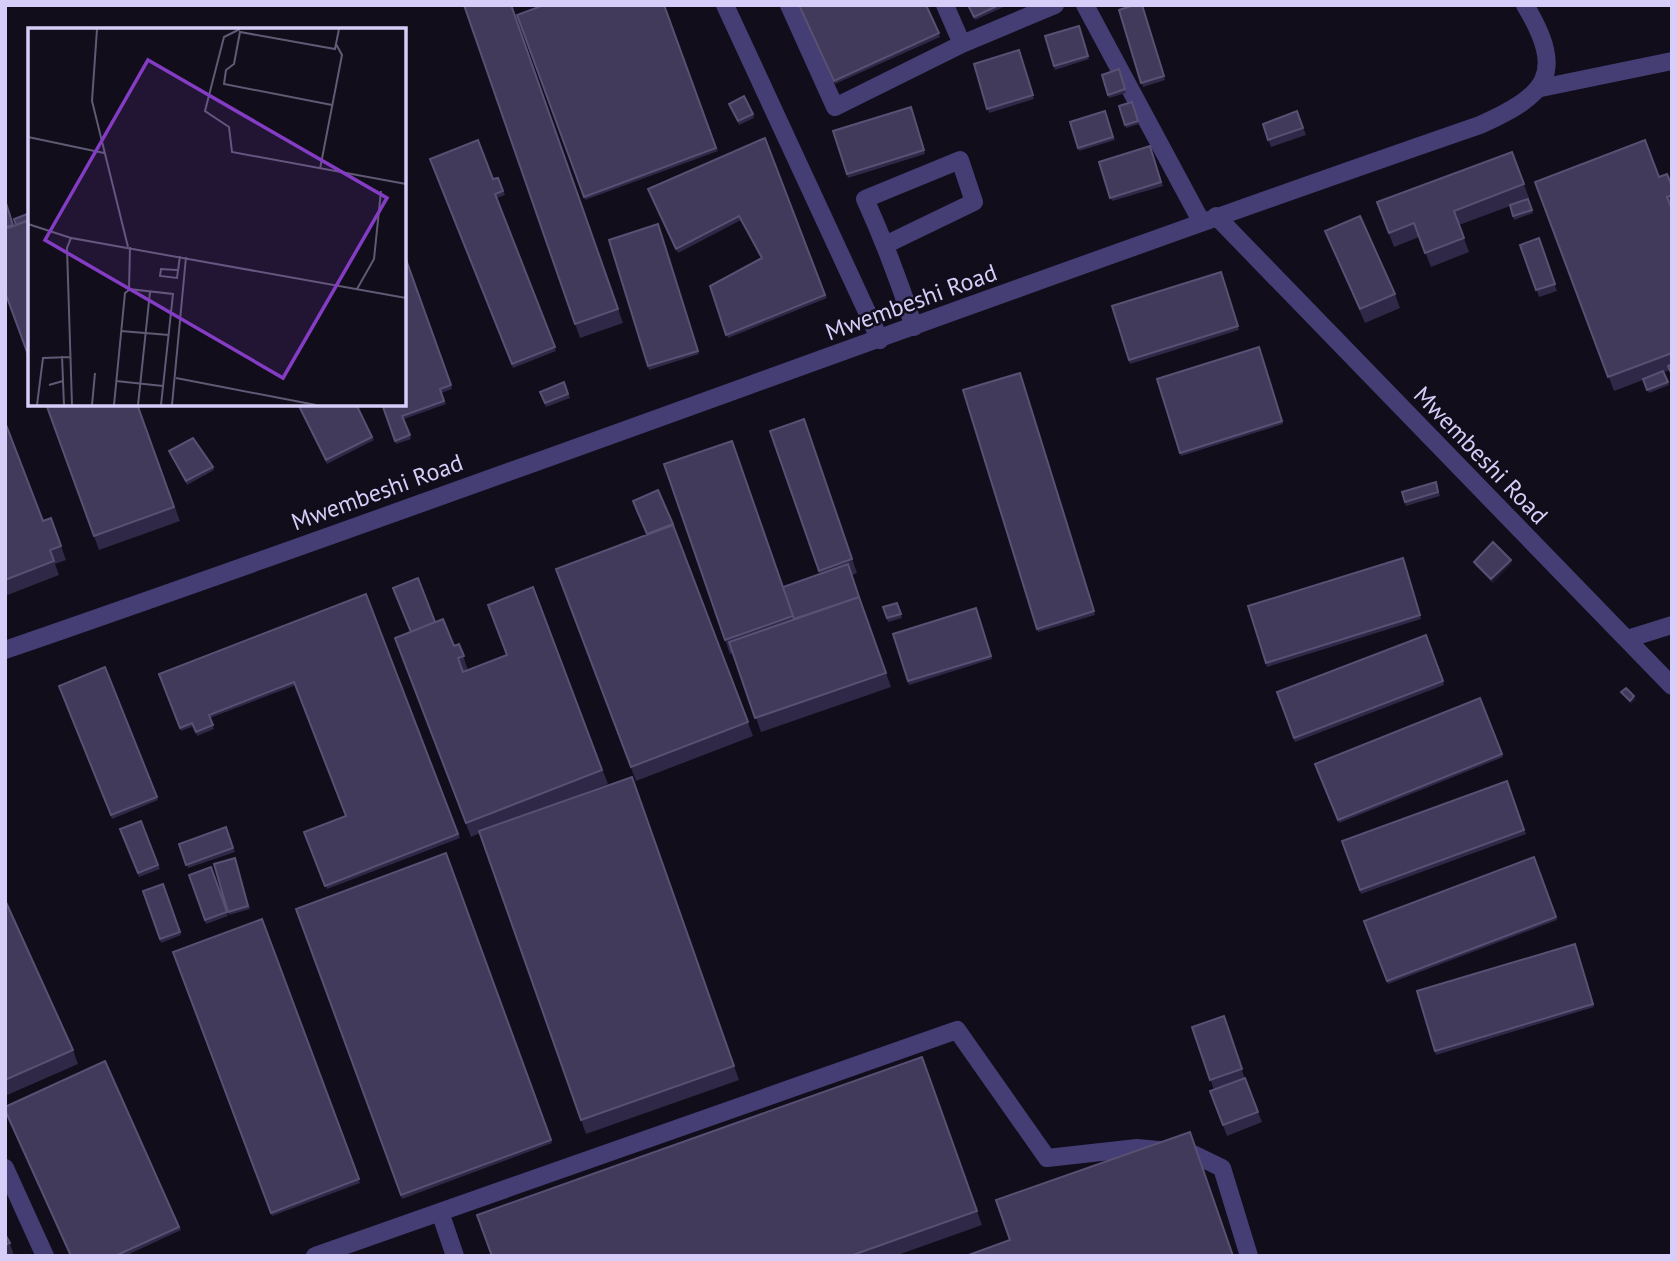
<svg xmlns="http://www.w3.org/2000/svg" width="1677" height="1261" font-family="'PT Sans',sans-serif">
<rect width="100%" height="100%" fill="#110d1b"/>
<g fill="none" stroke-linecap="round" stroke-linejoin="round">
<!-- minor -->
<path stroke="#443e75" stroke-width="18" d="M725 5 880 340
M789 5 835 107 962 44 1055 5
M945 5 962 44
M1085 5 1201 221
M1541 88 1672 61
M1216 216 1672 686
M885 245 974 202 960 160 865 199C884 241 900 283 914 327
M1627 639 1672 625
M5 650C499 480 987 295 1480 125 1546 95 1567 75 1525 5
M5 1168 45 1256
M440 1212 455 1256
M315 1256 957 1030 1047 1158 1137 1148 1191 1153 1222 1168 1249 1256"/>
</g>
<!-- wall -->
<path fill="#302847" d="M464 5H512L623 323 580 338Z
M664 5 718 151 585 200 517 15Z
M799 5H926L940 37 835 84Z
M968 5H1008L975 20Z
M1142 5 1165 80 1143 87 1119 10Z
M1079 26 1089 59 1055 70 1045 36Z
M1019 50 1034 99 989 113 974 64Z
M1119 69 1126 93 1109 98 1102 75Z
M1132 102 1139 124 1126 128 1119 106Z
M731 107 753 114 754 118 739 125Z
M911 107 925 154 848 178 833 131Z
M1105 111 1115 140 1079 151 1070 122Z
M1297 111 1306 135 1271 147 1263 124Z
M765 138 827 298 728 338 710 286 761 258 741 220 678 253 648 189Z
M1150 146 1163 186 1112 201 1099 162Z
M1512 152 1529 198 1517 203 1528 199 1533 213 1514 220 1510 206 1459 225 1469 252 1431 267 1419 237 1394 247 1377 202Z
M430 159 493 179 498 178 505 195 497 198 556 351 513 368Z
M1659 177 1672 186V376L1670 370 1664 372 1669 385 1649 393 1643 380 1614 391 1535 182Z
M658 224 699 354 649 370 609 240Z
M1325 231 1395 294 1400 308 1365 323 1331 245Z
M1539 238 1557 291 1539 297 1520 245Z
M404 254 452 389 441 393 446 404 404 419 411 439 396 444 382 404Z
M1221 272 1239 330 1130 364 1112 306Z
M1259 347 1283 424 1181 456 1157 379Z
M1020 373 1095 615 1038 632 963 390Z
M564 382 570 398 546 407 540 392Z
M46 404H137L180 521 99 550Z
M297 404 372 437 374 440 327 464Z
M804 419 857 573 852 575 891 687 761 732 733 653 730 654 725 640 783 587 820 574 770 431Z
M5 422 43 521 51 518 66 560 55 564 59 575 5 596Z
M169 451 213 467 214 470 187 485Z
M1436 482 1440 496 1406 506 1402 492Z
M635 509 673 524 753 736 636 781 556 569 647 534Z
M1403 558 1421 619 1267 667 1248 606Z
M1474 562 1512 563 1493 583 1475 565Z
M533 587 608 784 560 802 632 777 739 1080 586 1134 480 833 471 837 395 638 435 622 454 646 459 644 468 670 507 655Z
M366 594 460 838 327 889 304 832 346 816 296 685 210 718 214 729 197 736 194 726 181 731 159 674Z
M897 603 902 618 888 622 883 607Z
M976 608 992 659 909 685 893 634Z
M1426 635 1444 685 1295 742 1277 692Z
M105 667 158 800 112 819 59 686Z
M1502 754 1503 757 1339 823 1315 764Z
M1507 781 1526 834 1361 894 1342 841Z
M141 821 160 869 139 877 120 829Z
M226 827 235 852 188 868 179 844Z
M446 853 552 1143 402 1199 296 909Z
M1534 857 1557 920 1388 984 1364 921Z
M235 858 250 909 229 915 214 864Z
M211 867 228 916 206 924 189 875Z
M163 884 181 935 161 943 143 891Z
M5 900 73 1050 78 1064 5 1096Z
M262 919 360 1183 272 1216 173 952Z
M1575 944 1594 1007 1436 1055 1417 991Z
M1224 1016 1245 1079 1262 1122 1227 1136 1210 1091 1214 1090 1192 1027Z
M922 1057 982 1225 895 1256H492Z
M105 1061 181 1230 125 1256H71Z
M5 1234 10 1243 14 1256H5Z"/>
<!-- shaded-wall -->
<path fill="#1c162e" d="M1511 560 1512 563 1493 583 1491 579Z
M1634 696 1636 700 1631 704 1630 701Z"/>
<!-- building -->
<path fill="#423a5a" stroke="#595173" stroke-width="2" d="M464 5H511L618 309 575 324Z
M544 5H664L716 148 584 197 517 15Z
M799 5H926L939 33 834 81Z
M968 5H999L974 17Z
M1134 5H1142L1164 76 1141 83 1119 10Z
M1079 26 1088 56 1054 66 1045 36Z
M1019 50 1033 95 987 109 974 64Z
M1119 69 1125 89 1108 95 1102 75Z
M744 96 753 114 738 121 729 104Z
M1132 102 1138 121 1125 125 1119 106Z
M911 107 924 150 847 174 833 131Z
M1105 111 1113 137 1078 148 1070 122Z
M1297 111 1303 128 1268 140 1263 124Z
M765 138 825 295 726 335 710 286 762 258 739 216 676 249 648 189Z
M478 140 493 179 498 178 503 191 495 194 555 347 512 364 430 159Z
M1645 140 1659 177 1667 174 1672 186V195L1667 197 1672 209V353L1608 377 1535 182Z
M1150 146 1161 182 1110 198 1099 162Z
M1512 152 1524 184 1454 211 1464 238 1425 253 1414 223 1389 233 1377 202Z
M1528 199 1532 210 1513 216 1510 205Z
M5 200 13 225 5 227Z
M27 214 29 220 16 225 14 219Z
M1360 216 1395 294 1360 309 1325 231Z
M30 220V360L5 292V229Z
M658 224 698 351 648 366 609 240Z
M1539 238 1555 284 1536 290 1520 245Z
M404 254 451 385 440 389 444 401 402 416 410 435 395 441 382 404H404Z
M1221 272 1238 326 1129 360 1112 306Z
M1259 347 1282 421 1180 453 1157 379Z
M1672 364V375L1668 366Z
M1663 371 1668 382 1647 390 1643 379Z
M1020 373 1094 611 1037 629 963 390Z
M564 382 568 394 545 403 540 392Z
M46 404H137L174 507 94 536Z
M298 404H356L372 437 326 460Z
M804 419 852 559 819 571 770 431Z
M5 422 43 521 51 518 61 546 50 550 54 561 5 580Z
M193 438 213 467 186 481 169 451Z
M732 441 793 616 725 640 664 464Z
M1436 482 1438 492 1405 502 1402 492Z
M658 490 673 524 647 534 633 501Z
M673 525 748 722 631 767 556 569Z
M1493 542 1511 560 1491 579 1474 562Z
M1403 558 1420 615 1266 663 1248 606Z
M848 564 860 600 859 597 794 619 783 587Z
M418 578 435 622 411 632 393 588Z
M533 587 602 770 466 823 395 638 443 619 454 646 459 644 464 656 458 658 463 672 507 655 488 605Z
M366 594 458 834 325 886 304 832 346 816 294 682 209 715 213 725 196 732 192 723 180 728 159 674Z
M859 597 886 673 755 718 729 642Z
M897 603 901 614 887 618 883 607Z
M976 608 991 656 908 681 893 634Z
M1426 635 1443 681 1294 738 1277 692Z
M105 667 157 797 111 815 59 686Z
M1626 688 1634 696 1630 701 1621 692Z
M1480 698 1502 754 1338 820 1315 764Z
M632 777 734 1066 581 1120 479 831Z
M1507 781 1524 830 1360 890 1342 841Z
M141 821 158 865 138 873 120 829Z
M226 827 233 848 186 865 179 844Z
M446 853 551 1140 401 1195 296 909Z
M1534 857 1556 917 1387 981 1364 921Z
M235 858 248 906 228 912 214 864Z
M211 867 227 912 205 920 189 875Z
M163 884 180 932 160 939 143 891Z
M5 900 73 1050 5 1080Z
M262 919 359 1179 271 1213 173 952Z
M1575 944 1593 1004 1435 1051 1417 991Z
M1224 1016 1242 1069 1210 1080 1192 1027Z
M922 1057 977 1211 850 1256H492L477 1215Z
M105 1061 179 1227 115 1256H71L5 1110V1107Z
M1245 1078 1258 1112 1223 1125 1210 1091Z
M1190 1132 1233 1256H966L1010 1240 996 1200Z
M5 1234 10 1243 5 1245Z"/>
<g text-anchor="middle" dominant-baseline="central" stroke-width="5" stroke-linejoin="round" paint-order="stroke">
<!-- street labels -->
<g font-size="24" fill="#d6cef9" stroke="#110d1b">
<text transform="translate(911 302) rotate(-20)">Mwembeshi Road</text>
<text transform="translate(1481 455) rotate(46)">Mwembeshi Road</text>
<text transform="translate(377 492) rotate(-20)">Mwembeshi Road</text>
</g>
</g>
<!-- overview -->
<g transform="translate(28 28)">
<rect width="378" height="378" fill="#110d1b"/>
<path fill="none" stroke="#605a74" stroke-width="2" d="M69 1 64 73 100 219M212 1 196 9 177 83 201 99 204 124 378 156M304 77 196 56 198 42 206 36 212 4 307 21 308 16M0 109 76 125M292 141 314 27 308 16 311 1M0 196 43 210M102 219 101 261 145 266 133 377M149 242 133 241 132 248 149 250 152 228M329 261 346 231 353 163M93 303 141 307M148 350 288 377M88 353 135 358M35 354 36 377M21 357 35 353 34 328M9 377 15 330 42 329M44 377 39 220 43 210 378 270M64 377 67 345M86 377 97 265 101 262M110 377 122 264M144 377 158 229"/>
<path fill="#843cc5" fill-opacity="0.15" stroke="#843cc5" stroke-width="3.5" d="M120 32 359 170 255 350 17 212Z"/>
<rect width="378" height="378" fill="none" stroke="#d6cef9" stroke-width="3.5"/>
</g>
<!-- border -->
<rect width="1677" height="1261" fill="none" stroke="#d6cef9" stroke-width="14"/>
</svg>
